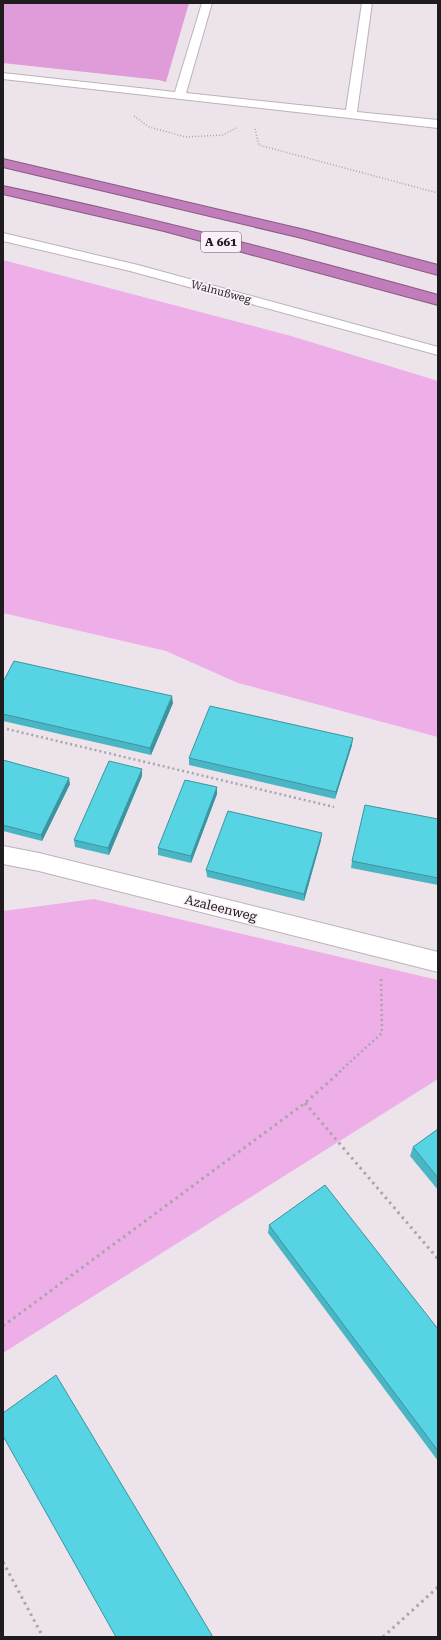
<svg xmlns="http://www.w3.org/2000/svg" width="441" height="1640" font-family="'Roboto Serif',serif">
<rect width="100%" height="100%" fill="#ede3eb"/>
<!-- green -->
<path fill="#eeaee7" d="M3 260 291 336 438 381V737L238 683 166 651 3 613Z
M94 899 438 980V1079L3 1353V911Z"/>
<!-- forest -->
<path fill="#df9cd8" d="M3 3H189L166 82 159 80 3 63Z"/>
<g fill="none" stroke-linecap="round" stroke-linejoin="round">
<!-- lane casing -->
<g stroke="#bcb2ba" stroke-width="2">
<path id="lane" d="M202 3H212L186 93 346 110 362 3H372L357 112 438 120V128L3 79V73L175 92Z
M3 233 138 265 438 347V355L130 271 3 241Z"/>
</g>
<!-- street casing -->
<g stroke="#bcb2ba" stroke-width="2">
<path id="street" d="M3 846 39 853 438 952V972L39 871 3 864Z"/>
</g>
<!-- highway casing -->
<g stroke="#885b84" stroke-width="2">
<path id="highway" d="M3 159 305 230 438 265V275L302 238 3 167Z
M3 186C149 217 294 255 438 295V305L164 231 3 194Z"/>
</g>
<!-- path-far2 -->
<path stroke="#aca4aa" stroke-width="1.5" stroke-dasharray="1 2" stroke-linecap="butt" d="M134 116 149 127 186 137 223 135 236 128
M255 129 259 145 438 193"/>
<!-- path-far1 -->
<path stroke="#aca4aa" stroke-width="2.5" stroke-dasharray="2 3" stroke-linecap="butt" d="M7 729 334 807
M339 1072 382 1033 381 979"/>
<!-- path -->
<path stroke="#aca4aa" stroke-width="3" stroke-dasharray="2.5 4" stroke-linecap="butt" d="M305 1103 438 1259
M3 1326 305 1103 341 1071
M3 1562 43 1637
M383 1637 438 1587"/>
<!-- lane -->
<use href="#lane" fill="#fff" fill-rule="evenodd"/>
<!-- street -->
<use href="#street" fill="#fff" fill-rule="evenodd"/>
<!-- highway -->
<use href="#highway" fill="#c17dba" fill-rule="evenodd"/>
</g>
<!-- wall -->
<path fill="#4bb6c3" d="M3 682 173 703 151 755 3 721Z
M352 745 335 799 189 765V758Z
M3 760 70 784 42 841 3 831Z
M142 776 109 855 75 847 74 840Z
M217 787V794L191 863 158 855V848Z
M438 819V885L351 868 352 861Z
M321 840 304 901 207 877 206 870Z
M438 1129V1190L410 1156 413 1147Z
M269 1225 438 1329V1461L268 1233Z"/>
<!-- shaded-wall -->
<path fill="#3d949f" d="M172 696 173 703 151 755 150 748Z
M353 738 352 745 335 799 336 792Z
M142 769V776L109 855 108 848Z
M69 778 70 784 42 841 41 835Z
M217 787V794L191 863V856Z
M322 833 321 840 304 901V894Z"/>
<!-- building -->
<path fill="#57d4e3" stroke="#3d949f" d="M14 661 172 696 150 748 3 714V682Z
M210 706 353 738 336 792 189 758Z
M3 760 69 778 41 835 3 825Z
M109 761 142 769 108 848 74 840Z
M185 780 217 787 191 856 158 848Z
M365 805 438 819V878L352 861Z
M228 811 322 833 304 894 206 870Z
M438 1129V1178L413 1147Z
M325 1185 438 1329V1451L269 1225Z
M56 1375 213 1637H116L3 1436V1413Z"/>
<g text-anchor="middle" dominant-baseline="central" stroke-width="3.5" stroke-linejoin="round" paint-order="stroke">
<!-- far-street labels -->
<g font-size="11" fill="#1f1c1f" stroke="#faf0f9">
<text transform="translate(221 292) rotate(15)">Walnußweg</text>
</g>
<!-- shield labels -->
<rect fill="#faf0f9" stroke="#615c60" stroke-width="1" x="201" y="232" width="40" height="20" rx="3"/>
<g font-size="12" font-weight="bold" fill="#1f1c1f">
<text x="221" y="242">A 661</text>
</g>
<!-- street labels -->
<g font-size="13" fill="#1f1c1f" stroke="#faf0f9">
<text transform="translate(221 908) rotate(14)">Azaleenweg</text>
</g>
</g>
<!-- border -->
<rect width="441" height="1640" fill="none" stroke="#1f1c1f" stroke-width="8"/>
</svg>
